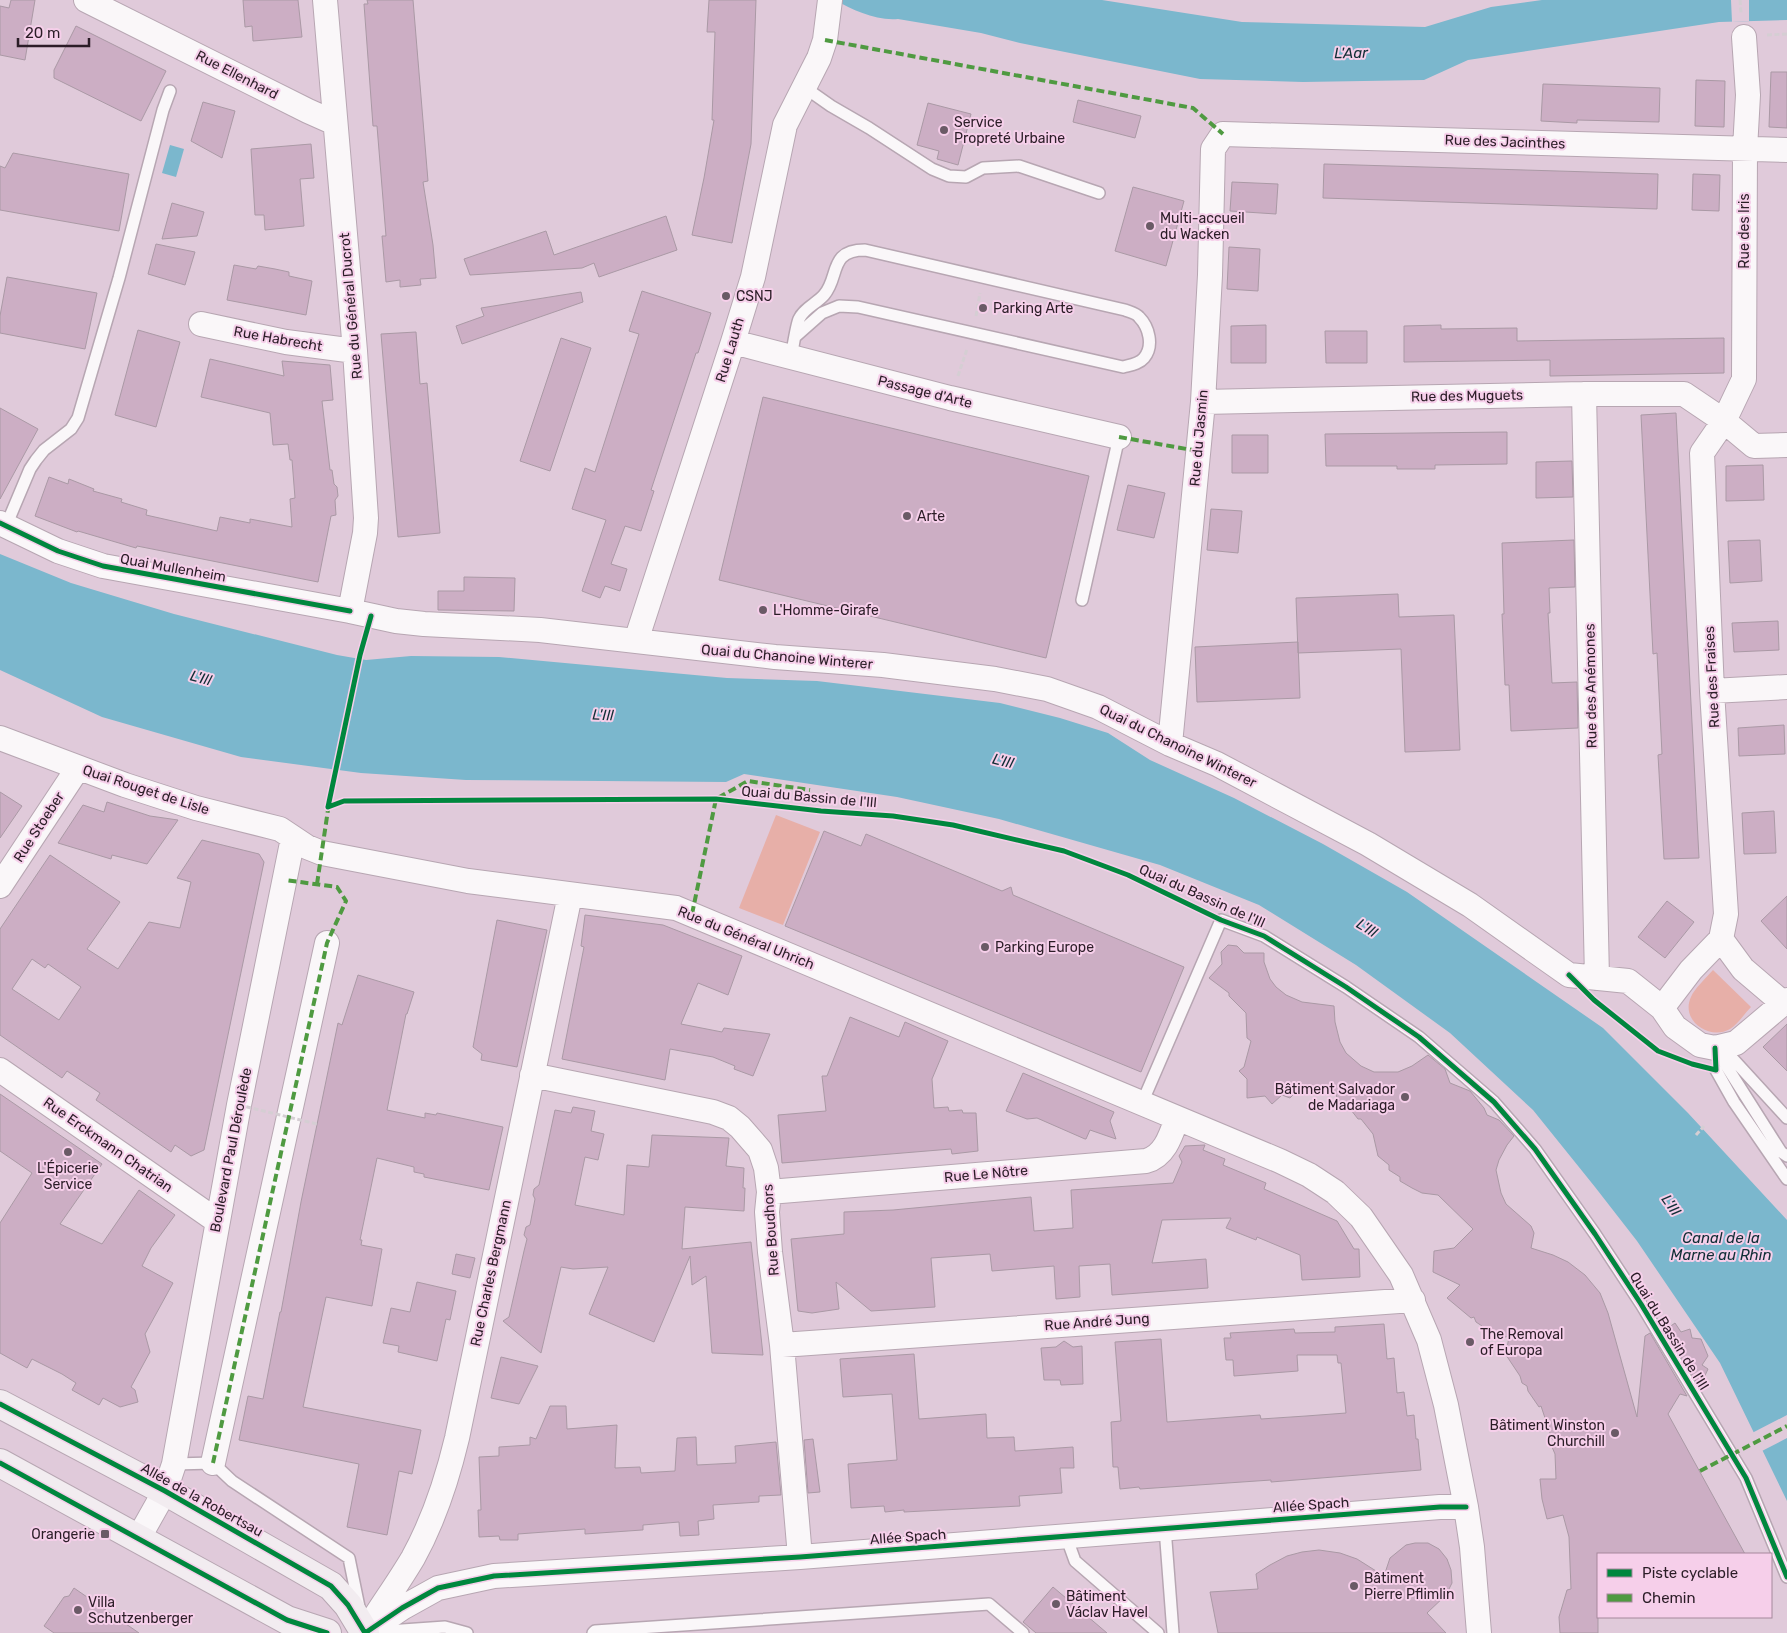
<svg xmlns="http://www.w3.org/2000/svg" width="1787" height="1633" font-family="Rubik,sans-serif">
<rect width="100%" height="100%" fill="#e0cada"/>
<!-- green -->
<path fill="#e7afa8" d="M776 815 820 832 783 925 739 908Z
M1713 970 1751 1007C1745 1013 1738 1024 1730 1029 1709 1041 1680 1020 1691 997 1694 989 1707 977 1713 970Z"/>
<!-- water -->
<path fill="#7bb7cd" d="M835 0H1102L1242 22 1425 27 1491 7 1542 0H1787V20L1719 22 1468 60 1424 80 1303 82 1200 79 1020 43 981 33 898 19C876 21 853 10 835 0Z
M170 145 184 149 176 177 162 173Z
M0 554 71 583 174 614 337 655 366 660 411 656 499 657 727 678 817 681 1000 703 1060 718 1108 733 1150 760 1234 798 1323 844 1407 892 1603 1028 1688 1113 1787 1220V1501L1720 1363 1637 1241 1595 1187 1533 1110 1450 1033 1356 965 1259 905 1160 865 999 819 897 797 744 774 726 782 466 780 361 773 241 757 102 717 0 670Z"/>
<!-- pier -->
<path fill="#e0cada" d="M1731 0H1749V21L1732 22Z
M1787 1415V1438L1760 1452 1752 1433Z"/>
<!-- building -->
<path fill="#ccaec4" stroke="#aa99a5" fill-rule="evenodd" d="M11 0H35L25 60 0 55V6L9 8Z
M243 0H298L302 37 253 41 252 26 245 27Z
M367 0H413L428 181 423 182 433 245 436 278 420 279 421 285 400 287V280L386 282 382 236H386L377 126H373L364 4H368Z
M709 0H756L751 144 732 243 692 235 704 178 714 120H712L715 32H707Z
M76 26 166 71 141 121 54 78V70Z
M1771 72H1787V128L1769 127Z
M1696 80 1725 81 1724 127 1695 126Z
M1543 84 1660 88 1659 122 1577 120V123L1541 121Z
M1078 100 1141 116 1135 138 1073 122Z
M203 102 235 111 222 158 191 141Z
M928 103 971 114 958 165 937 159 939 151 917 145Z
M311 144 314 178 300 179 304 226 265 230 264 215H255L251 149Z
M13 153 129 174 119 231 0 210V166L5 168Z
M1324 164 1658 174 1657 209 1323 198Z
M1693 174 1720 175 1719 211 1692 210Z
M1232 182 1278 184 1276 214 1230 211Z
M1133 187 1184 201 1166 266 1115 251Z
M172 203 204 212 197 236 162 239Z
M666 216 677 250 599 277 594 263 582 268 470 275 464 259 546 231 554 255Z
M156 244 195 252 185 285 148 274Z
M1229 247 1260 249 1258 291 1227 289Z
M234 265 256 269 258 266 275 269 289 272V276L312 281 306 315 227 300Z
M7 277 97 293 85 349 0 333V316Z
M642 291 711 313 698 353H696L651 490 654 491 641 531 625 526 611 564 627 569 620 591 605 586 600 598 582 591 606 520 572 509 585 468 595 472 639 334 629 331Z
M581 292 583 302 462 344 456 326 484 316 481 308Z
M1266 325V363H1231V326Z
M1441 325V329L1517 328V341L1724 338V373L1550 376V360L1404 362V326Z
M138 330 180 342 156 427 115 415Z
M1325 331H1367V363H1326Z
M416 332 420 384 427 383 440 533 398 537 381 334Z
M561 338 591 348 550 471 520 461Z
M210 359 284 376 282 361 330 365 333 400 322 401 330 470H332L334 484 337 487 338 496 335 500 336 515 331 516 318 582 137 546 136 548 78 531 77 532 35 516 49 477 68 484 69 479 94 489 93 491 122 499 121 502 147 510 146 515 217 531 220 517 250 523V519L292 527 290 499 295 498 292 460H290L288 444 273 445 270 413 201 397Z
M763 397 1089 476 1046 658 719 580Z
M0 408 38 429 0 499Z
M1676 413 1699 858 1664 859 1658 755 1662 754 1657 653 1653 654 1641 415Z
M1507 432V464L1435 465V469H1397V466H1326L1325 434Z
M1232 435H1268V473H1232Z
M1572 461 1573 497 1536 498V462Z
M1763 465 1764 500 1726 501V466Z
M1128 485 1165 493 1154 538 1117 530Z
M1211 509 1242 511 1238 553 1207 550Z
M1574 540 1575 587 1549 588 1550 613H1548L1552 683 1577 682 1578 728 1511 731 1509 685H1505L1502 614H1504L1502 543Z
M1760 540 1762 581 1730 583 1728 541Z
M464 577 515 578 514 611 438 610V591H464Z
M1398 594 1399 617 1454 615 1460 750 1405 752 1401 649 1298 653 1296 598Z
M1778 621 1779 650 1734 652 1732 623Z
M1298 642 1300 698 1197 702 1195 647Z
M1784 725 1785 754 1739 756 1738 728Z
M0 792 22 806 0 838Z
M107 802 150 816 178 820 147 864 112 855 111 859 58 843 83 805 104 812Z
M1774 811 1776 853 1744 854 1742 813Z
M824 831 861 846 866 834 1002 891 1011 887 1013 895 1184 967 1141 1072 785 926Z
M202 840 259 854 264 862 204 1150 191 1156 175 1145 171 1152 96 1100 100 1093 67 1071 62 1078 0 1035V929L50 855 120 902 87 949 118 969 149 922 180 928 191 882 177 878ZM32 959 45 968 48 964 81 987 59 1020 12 989Z
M1787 896V949L1761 921Z
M1667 901 1694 922 1665 958 1638 937Z
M585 915 663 925 742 956 728 995 698 983 681 1024 722 1032 724 1028 770 1034 753 1076 734 1069 735 1066 713 1057 670 1049 665 1080 562 1059 584 947 581 946Z
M497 920 547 930 517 1067 481 1060 482 1054 473 1047Z
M1228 945 1237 946 1244 953H1264V962L1270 979 1276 987 1286 995 1302 1002 1334 1006 1335 1022 1340 1042 1346 1053 1361 1066 1374 1072H1398L1412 1066 1428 1055 1445 1069 1450 1083 1470 1091 1484 1108 1487 1115 1499 1120 1514 1136 1507 1145 1499 1160 1496 1170 1501 1193 1506 1204 1531 1226 1534 1233 1531 1248 1553 1255 1568 1262 1585 1275 1600 1293 1608 1313 1637 1417 1645 1336 1650 1333 1687 1396 1680 1394 1668 1414 1745 1554H1598V1633H1560L1559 1617 1567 1590 1571 1589 1569 1537 1563 1515 1547 1519 1542 1499 1540 1479H1556L1555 1454 1552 1447 1555 1441 1552 1439 1541 1406 1539 1407 1528 1391 1527 1386 1522 1383 1520 1376 1506 1355 1509 1336 1494 1340 1482 1326 1476 1322 1474 1317 1471 1318 1447 1298 1460 1285 1433 1272 1434 1251 1454 1248 1473 1229 1438 1195 1422 1193 1412 1188 1400 1181V1177L1389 1170V1165L1378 1156 1373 1134 1361 1119H1358L1351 1110H1349L1338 1100 1335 1092 1294 1094 1290 1098 1282 1095 1272 1104 1265 1096 1247 1098V1079L1239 1071 1244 1067 1251 1041 1247 1038 1246 1013 1229 996V993L1209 978 1222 964 1221 952Z
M358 975 414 992 407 1014H406L387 1110 425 1118V1113L436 1115 437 1113 503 1127 489 1190 424 1177V1174L414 1172V1167L377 1158 360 1240H362L361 1245 382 1249 372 1306 326 1297 303 1407 421 1430 412 1474 399 1471 387 1535 347 1527 359 1464 239 1440 248 1396 263 1399 280 1312H281L301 1202 338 1023 342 1025Z
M850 1017 899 1037 905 1022 948 1041 932 1079 934 1108 948 1107 949 1111 962 1110 963 1113H976L978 1151 952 1154 951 1149 782 1163 778 1115 826 1111 822 1076H827Z
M1787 1024V1071L1763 1047Z
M1023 1073 1114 1112 1110 1121 1116 1139 1090 1130 1086 1139H1085L1037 1118 1027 1119 1006 1111Z
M0 1094 102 1164 60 1224 102 1244 139 1190 175 1215 151 1248 142 1266 173 1283 145 1334 150 1352 131 1387 135 1390 138 1402 120 1407 103 1398 99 1405 72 1390 76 1383 62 1374 32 1359 27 1368 0 1353V1223L32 1173 0 1151Z
M573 1107 595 1111 591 1131 604 1134 598 1160 585 1157 575 1205 624 1215 627 1165 649 1167 652 1135 729 1138 726 1166 744 1168 743 1188H745L744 1211 685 1207 682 1249 751 1242 763 1355 712 1353 706 1276 692 1285 690 1256 654 1342 589 1314 608 1267 573 1269 561 1267 541 1353 503 1321 509 1317 524 1251 527 1239 524 1235 526 1227 530 1225 535 1199 533 1195 534 1189 539 1185 555 1110 571 1113Z
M1205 1145 1203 1150 1225 1159 1223 1165 1266 1183 1264 1189 1337 1221 1354 1249H1359L1360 1277 1302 1280 1300 1255 1257 1237 1256 1240 1226 1228 1231 1218 1162 1220 1152 1263 1206 1259 1208 1288 1112 1295 1110 1264 1079 1266 1080 1297 1056 1299 1054 1266 992 1271 990 1254 931 1258 935 1307 871 1311 836 1282 839 1309 812 1313 798 1311 791 1239 844 1234V1212L893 1210 1031 1197 1034 1231 1073 1228 1071 1190 1173 1183 1182 1162 1179 1156 1185 1146Z
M456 1254 475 1258 470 1278 452 1274Z
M417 1282 456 1291 450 1320 446 1319 437 1361 398 1352 399 1346 383 1343 391 1308 410 1312Z
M1675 1323 1681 1332 1690 1329 1692 1338 1701 1339 1708 1356 1702 1365 1708 1369 1702 1382 1703 1386 1700 1388 1665 1330Z
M1384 1324 1387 1359 1394 1358 1397 1393 1404 1392 1407 1416 1414 1415 1416 1439H1418L1421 1470 1271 1482V1480L1140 1489 1139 1487 1120 1489 1118 1467H1113L1111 1422 1121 1421 1115 1342 1161 1339 1167 1422 1260 1415 1261 1419 1306 1416 1346 1413 1341 1363H1338L1337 1355H1297L1298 1371 1234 1376 1233 1360H1226L1224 1338H1231L1230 1333 1294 1329 1295 1333 1335 1332V1327Z
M1064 1341 1073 1347 1082 1346 1083 1384 1061 1385 1060 1380H1044L1041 1348 1056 1347Z
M914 1354 919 1419 986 1414 987 1438 1014 1437 1015 1451 1073 1447 1074 1468H1060L1062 1493 1019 1496 1020 1506 904 1512V1510L885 1512 884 1506 851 1508 848 1464 897 1460 892 1394 843 1397 840 1359Z
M501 1357 538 1366 519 1404 491 1398Z
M550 1406H566L567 1429 617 1425 615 1468 640 1467 641 1473 675 1471 677 1438 696 1437 697 1465 736 1463 735 1446 776 1442 781 1495 759 1496V1502L713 1505 714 1519 698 1521 699 1535 680 1536 679 1522 643 1525V1530H642L585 1534V1529L518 1534V1540H500L499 1536 479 1537 478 1510H481L479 1457 499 1456V1447L530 1445V1437L536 1439Z
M813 1439 820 1492 808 1493 804 1440Z
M1415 1543H1428L1439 1549 1447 1559 1451 1570 1452 1583 1446 1595 1427 1613 1446 1633H1218L1210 1592 1258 1589 1256 1574 1270 1565 1287 1556 1302 1552 1319 1550 1340 1553 1357 1559 1384 1576 1390 1558 1406 1545Z
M1053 1587 1107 1633H1036L1023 1622Z
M74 1588 139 1633H54L44 1626 64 1597 69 1596Z"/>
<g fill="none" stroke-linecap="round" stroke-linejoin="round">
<!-- lane casing -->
<g stroke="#b7a6b2" stroke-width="14">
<path id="lane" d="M804 87 831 106 869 128 932 169 949 176 966 177 983 168 1019 166 1099 193
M791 357C793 348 796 326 799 319 804 308 816 304 824 295 840 277 828 250 865 250L1125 310C1130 312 1136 313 1139 317 1149 327 1154 346 1144 358 1139 364 1130 365 1123 367L858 307 839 306 822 313 796 336
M6 526 30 469 36 460 44 450 71 429 78 418 119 278 163 110 170 91
M1082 600 1119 437
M1721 1046 1787 1118
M1715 1048 1781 1152 1787 1156
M1716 1070 1734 1102 1787 1179
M1142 1103 1221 920 1264 936 1346 987 1419 1037 1494 1102 1535 1149 1595 1234 1641 1304 1746 1478 1787 1577
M174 1464 213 1463 232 1481 349 1558 359 1607
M1165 1528 1173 1633
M1066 1536 1075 1561 1158 1633
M374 1632 445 1627 467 1633
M593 1633 595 1631 989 1604 1023 1633"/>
</g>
<!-- street casing -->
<g stroke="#b7a6b2" stroke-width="26">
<path id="street" d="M86 0 308 111 335 123
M325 0 355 351 366 518 365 533 350 611
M201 324 286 342 355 351
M733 342 950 398 1119 437
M1584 394 1597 978
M1203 402 1584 394H1684L1724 421 1754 446 1787 445
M0 523 58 551 103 566 350 611 396 621 424 624 540 630 775 657 883 665 995 679 1047 689 1098 707 1170 744 1217 764 1368 844 1470 905 1569 975 1628 981 1662 1008 1675 1027 1700 1045 1715 1048 1736 1043 1787 1000
M636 641 733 342 753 277 785 125 819 58 825 40 830 0
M1712 691 1787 687
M0 738 125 785 196 808 280 829 307 847 322 853 468 881 676 908 1280 1161 1309 1175 1335 1192 1361 1217 1401 1275 1429 1340 1446 1405 1466 1507 1472 1547 1479 1633
M1170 744 1203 402 1210 275 1213 149 1223 134 1787 150
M0 886 78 768
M1721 939 1726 914 1712 691 1702 453 1724 421 1744 379 1745 149 1748 95 1744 37
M1662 1008 1691 970 1721 939 1743 969 1783 1003
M0 1070 217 1221
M532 1075 713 1112 729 1118 740 1127 760 1150 766 1168 769 1192 767 1212 770 1252 782 1345 800 1557
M769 1192 1146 1161C1165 1156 1171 1135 1177 1118
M782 1345 1413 1300
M213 1463 327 943
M138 1539 165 1491 174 1464 239 1105 293 838
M371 1623C385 1601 400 1580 413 1558 434 1520 447 1480 457 1438L570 895
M365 1633 402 1608 438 1588 494 1576 800 1557 1440 1507H1466"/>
</g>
<!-- secondary casing -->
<g stroke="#b7a6b2" stroke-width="30">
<path id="secondary" d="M0 1404 165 1491 331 1586 348 1605 365 1633
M0 1463 287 1620 327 1633"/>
</g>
<!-- path -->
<path stroke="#d5ced3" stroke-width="3" stroke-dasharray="5 2.5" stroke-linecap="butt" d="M1740 0 1741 14
M1767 35 1787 34
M976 316 980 293
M958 376 967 349
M328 807 344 801 716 799 821 811 893 816 953 825 1064 851 1128 875 1205 913
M1696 1135 1704 1126"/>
<!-- lane -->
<use href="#lane" stroke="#faf7f9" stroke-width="11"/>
<!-- street -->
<use href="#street" stroke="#faf7f9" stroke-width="24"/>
<!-- secondary -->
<use href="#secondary" stroke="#f2ecf0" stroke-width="28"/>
<!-- path-bridge -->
<path stroke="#d5ced3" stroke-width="3" stroke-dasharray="5 2.5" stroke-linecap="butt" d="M239 1105 317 1124"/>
<!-- quiet -->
<path stroke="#4f9a41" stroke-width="4" stroke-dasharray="8 4" stroke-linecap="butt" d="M825 40 1193 108 1223 134
M1119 437 1198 451
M317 884 329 803
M692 914 716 799 748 781 810 790
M213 1463 327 943 346 901 337 887 285 880
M1700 1471 1787 1426"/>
<!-- cycleway casing -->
<g stroke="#f6cfea" stroke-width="8">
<path id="cycleway" d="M0 523 58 551 103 566 350 611
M328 807 344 801 716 799 821 811 893 816 953 825 1064 851 1128 875 1221 920 1264 936 1346 987 1419 1037 1494 1102 1535 1149 1595 1234 1641 1304 1746 1478 1787 1577
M328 807 360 655 371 616
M1569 975 1594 1000 1658 1051 1692 1064 1716 1070 1715 1048
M0 1404 165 1491 331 1586 348 1605 365 1633
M0 1463 287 1620 327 1633
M365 1633 402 1608 438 1588 494 1576 800 1557 1440 1507H1466"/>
</g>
<!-- cycleway -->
<use href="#cycleway" stroke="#00873e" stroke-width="5"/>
</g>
<!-- markers -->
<g fill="#6a5a66" stroke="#f6cfea" stroke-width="2">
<circle cx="944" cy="130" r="5"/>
<circle cx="1150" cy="226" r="5"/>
<circle cx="726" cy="296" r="5"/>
<circle cx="983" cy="308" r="5"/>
<circle cx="907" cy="516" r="5"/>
<circle cx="763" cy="610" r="5"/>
<circle cx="985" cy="947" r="5"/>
<circle cx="1405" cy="1097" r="5"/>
<circle cx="68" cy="1152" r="5"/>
<circle cx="1470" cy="1342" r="5"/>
<circle cx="1615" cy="1433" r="5"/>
<rect x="100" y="1529" width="10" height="10" rx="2.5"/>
<circle cx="1354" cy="1586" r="5"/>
<circle cx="1056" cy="1604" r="5"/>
<circle cx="78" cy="1610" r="5"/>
</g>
<g text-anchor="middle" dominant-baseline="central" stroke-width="4" stroke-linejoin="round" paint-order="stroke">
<!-- street labels -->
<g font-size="14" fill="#2b1d27" stroke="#f6cfea">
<text transform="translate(237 75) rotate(27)">Rue Ellenhard</text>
<text transform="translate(1505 142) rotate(2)">Rue des Jacinthes</text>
<text transform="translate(1744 231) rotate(-90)">Rue des Iris</text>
<text transform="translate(351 306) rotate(-95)">Rue du Général Ducrot</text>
<text transform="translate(278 339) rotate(10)">Rue Habrecht</text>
<text transform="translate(730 350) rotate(-73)">Rue Lauth</text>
<text transform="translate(925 392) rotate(14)">Passage d'Arte</text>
<text transform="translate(1467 396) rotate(-1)">Rue des Muguets</text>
<text transform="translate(1199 438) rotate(-85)">Rue du Jasmin</text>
<text transform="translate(173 568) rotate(10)">Quai Mullenheim</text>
<text transform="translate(787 657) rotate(5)">Quai du Chanoine Winterer</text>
<text transform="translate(1712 677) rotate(-93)">Rue des Fraises</text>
<text transform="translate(1591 686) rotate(-91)">Rue des Anémones</text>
<text transform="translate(1178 746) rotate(26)">Quai du Chanoine Winterer</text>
<text transform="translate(146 790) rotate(18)">Quai Rouget de Lisle</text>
<text transform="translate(809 797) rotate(5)">Quai du Bassin de l'Ill</text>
<text transform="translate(39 827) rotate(-57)">Rue Stoeber</text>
<text transform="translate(1202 896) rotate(24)">Quai du Bassin de l'Ill</text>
<text transform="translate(746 938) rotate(22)">Rue du Général Uhrich</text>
<text transform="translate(108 1145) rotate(35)">Rue Erckmann Chatrian</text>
<text transform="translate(231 1150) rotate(-79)">Boulevard Paul Déroulède</text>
<text transform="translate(986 1174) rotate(-5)">Rue Le Nôtre</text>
<text transform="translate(771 1230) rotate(-94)">Rue Boudhors</text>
<text transform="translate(491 1273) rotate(-78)">Rue Charles Bergmann</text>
<text transform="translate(1097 1322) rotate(-4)">Rue André Jung</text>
<text transform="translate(1669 1331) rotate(58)">Quai du Bassin de l'Ill</text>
<text transform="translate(202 1500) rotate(29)">Allée de la Robertsau</text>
<text transform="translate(1311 1505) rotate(-4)">Allée Spach</text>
<text transform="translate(908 1537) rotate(-4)">Allée Spach</text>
</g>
<!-- poi labels -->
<g font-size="14" fill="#2b1d27" stroke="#f6cfea" text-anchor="start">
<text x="954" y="122">Service<tspan x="954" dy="16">Propreté Urbaine</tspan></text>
<text x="1160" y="218">Multi-accueil<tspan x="1160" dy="16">du Wacken</tspan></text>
<text x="736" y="296">CSNJ</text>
<text x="993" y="308">Parking Arte</text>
<text x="917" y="516">Arte</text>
<text x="773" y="610">L'Homme-Girafe</text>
<text x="995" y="947">Parking Europe</text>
<text x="1395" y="1089" text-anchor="end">Bâtiment Salvador<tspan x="1395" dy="16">de Madariaga</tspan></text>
<text x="68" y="1168" text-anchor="middle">L'Épicerie<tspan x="68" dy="16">Service</tspan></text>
<text x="1480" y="1334">The Removal<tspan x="1480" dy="16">of Europa</tspan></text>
<text x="1605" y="1425" text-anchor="end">Bâtiment Winston<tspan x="1605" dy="16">Churchill</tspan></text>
<text x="95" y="1534" text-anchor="end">Orangerie</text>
<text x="1364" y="1578">Bâtiment<tspan x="1364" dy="16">Pierre Pflimlin</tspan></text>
<text x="1066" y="1596">Bâtiment<tspan x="1066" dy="16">Václav Havel</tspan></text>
<text x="88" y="1602">Villa<tspan x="88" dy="16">Schutzenberger</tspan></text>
</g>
<!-- water labels -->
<g font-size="15" font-style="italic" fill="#102e36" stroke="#f6cfea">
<text transform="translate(1351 53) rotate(-1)">L'Aar</text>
<text transform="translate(201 678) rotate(15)">L'Ill</text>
<text transform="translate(603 715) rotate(3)">L'Ill</text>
<text transform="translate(1003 761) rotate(14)">L'Ill</text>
<text transform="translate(1367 928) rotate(32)">L'Ill</text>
<text transform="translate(1671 1205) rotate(55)">L'Ill</text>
<text x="1721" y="1238">Canal de la<tspan x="1721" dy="17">Marne au Rhin</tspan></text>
</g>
</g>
<!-- legend -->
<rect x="1597" y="1553" width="175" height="65" fill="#f6cfea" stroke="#a5889c"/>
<rect x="1607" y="1569" width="25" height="8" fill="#00873e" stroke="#a5889c"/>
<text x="1642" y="1578" font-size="15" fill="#2b1d27">Piste cyclable</text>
<rect x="1607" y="1594" width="25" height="8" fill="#4f9a41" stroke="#a5889c"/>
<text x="1642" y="1603" font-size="15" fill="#2b1d27">Chemin</text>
<!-- scale -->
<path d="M18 38v8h71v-8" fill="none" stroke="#2b1d27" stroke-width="2.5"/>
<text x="25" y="38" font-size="15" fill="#2b1d27" stroke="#f6cfea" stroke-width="4" paint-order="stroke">20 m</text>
</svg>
